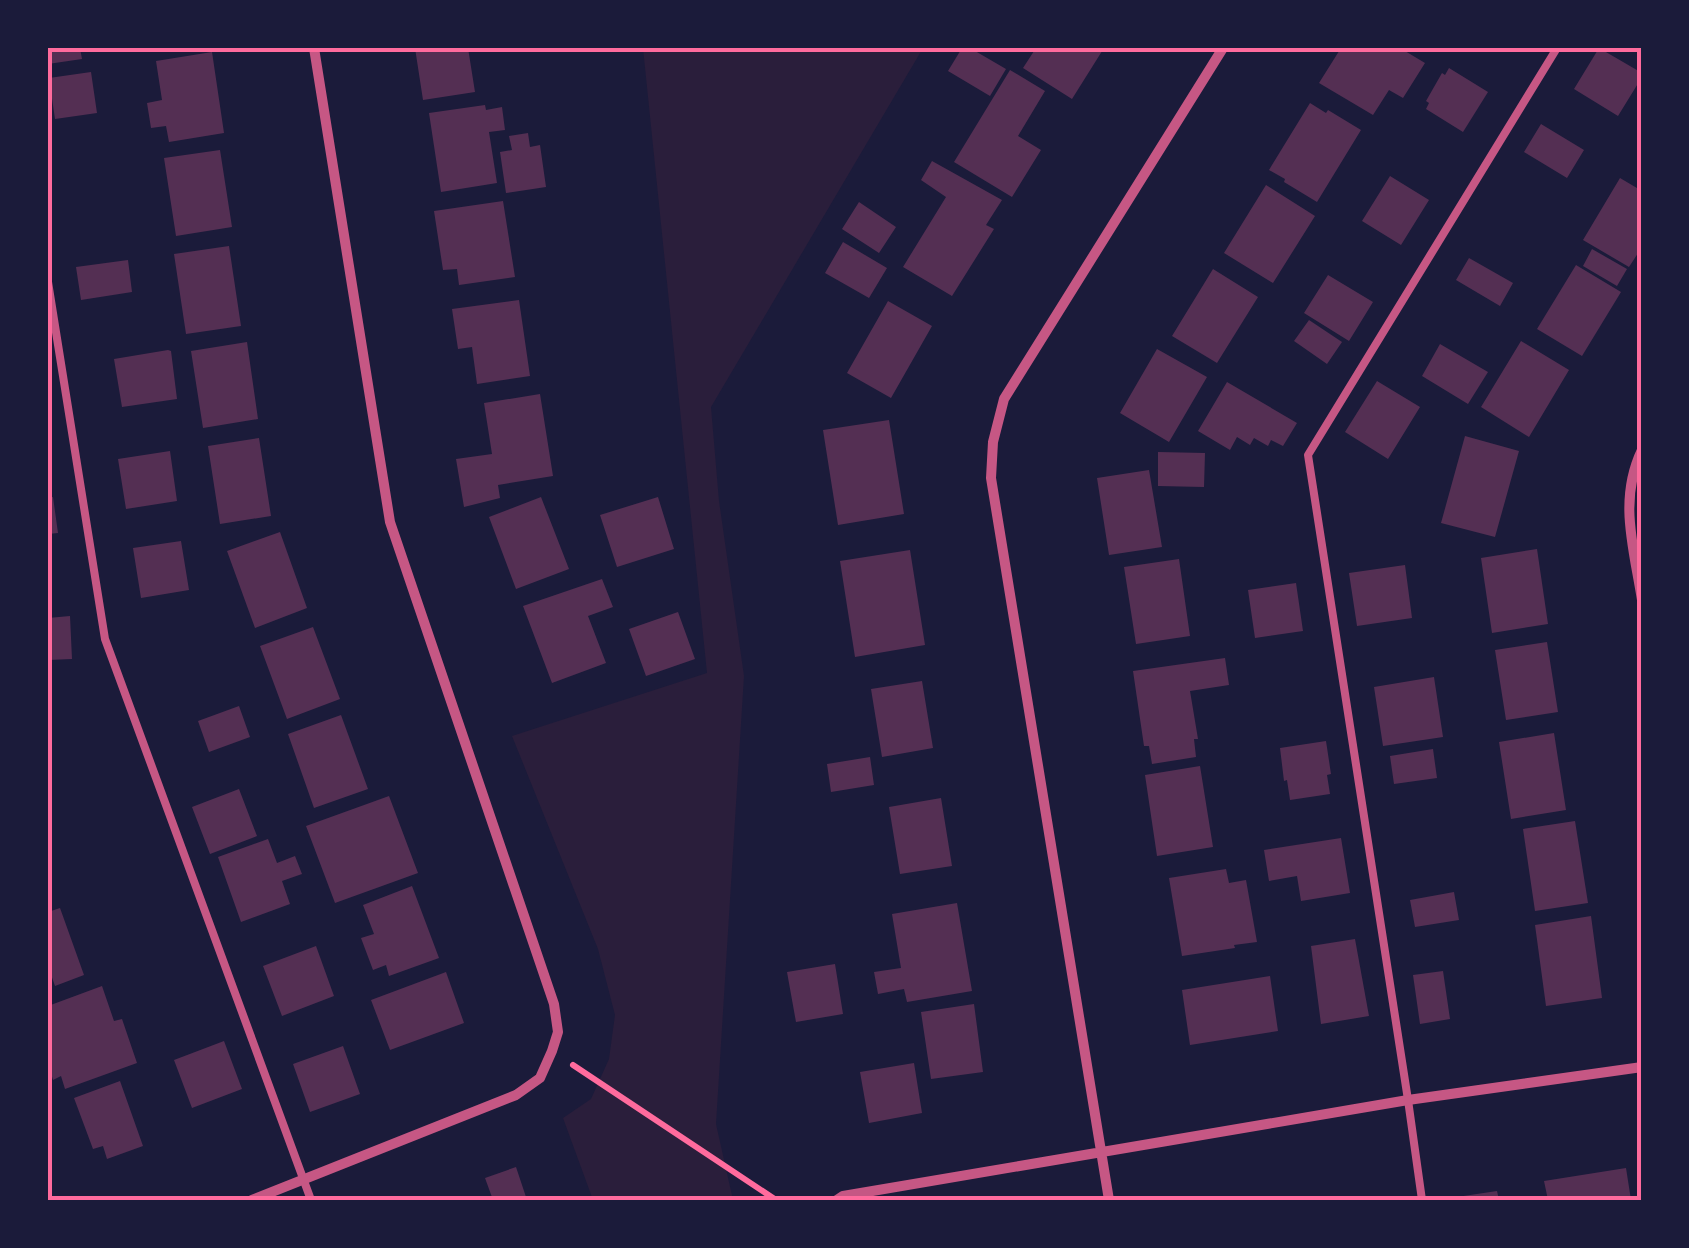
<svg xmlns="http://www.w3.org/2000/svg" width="1689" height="1248" font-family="Poppins,sans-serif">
<rect width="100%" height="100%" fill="#1b1b3a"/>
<!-- green -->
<path fill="#2a1e3b" d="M643 48H923L711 407 719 501 744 676 716 1124 733 1200H593L563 1118 591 1099 609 1059 615 1015 598 949 512 736 707 673Z"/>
<!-- building -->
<path fill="#542f53" d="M48 48H80L82 59 48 64Z
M415 48H468L475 92 423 100Z
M962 48H970L1006 69 990 96 948 71Z
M1036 48H1104L1072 99 1023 68Z
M1341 48H1400L1425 63 1403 98 1389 90 1373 115 1319 83Z
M1599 48 1642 73V77L1618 116 1574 89Z
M212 52 224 133 169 142 166 126 151 128 147 103 162 100 156 61Z
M1449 68 1488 92 1463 132 1426 109 1429 103 1426 101 1442 73 1445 75Z
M1010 70 1045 91 1018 136 1041 150 1012 197 954 162Z
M91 72 97 113 55 119 49 78Z
M1310 103 1326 113 1328 110 1361 130 1317 202 1284 182 1285 179 1269 170Z
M485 105 486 110 502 107 505 130 489 132 497 183 441 192 429 113Z
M1541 124 1584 150 1567 178 1524 152Z
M528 133 530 147 540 145 546 187 506 193 500 152 512 150 509 136Z
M220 150 232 227 176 236 164 158Z
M932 161 1002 200 986 225 994 229 952 296 903 267 946 197 921 180Z
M1390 176 1429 200 1401 245 1362 221Z
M1620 178 1642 191V247L1629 267 1583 240Z
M1266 185 1315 216 1273 283 1224 253Z
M503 201 515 277 459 285 457 269 443 270 434 211Z
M859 202 896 227 879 253 842 229Z
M843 242 887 268 869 298 825 273Z
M229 246 241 326 186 334 174 254Z
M1592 249 1627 269 1617 286 1583 266Z
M1469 258 1513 283 1500 306 1456 280Z
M128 260 132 292 81 300 76 267Z
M1576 265 1621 292 1582 356 1537 329Z
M1213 269 1258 297 1217 363 1172 336Z
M1328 275 1373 302 1349 341 1304 313Z
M519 300 530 376 477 384 472 347 458 349 452 309Z
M888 301 932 326 891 398 847 373Z
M1309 320 1342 342 1327 364 1294 341Z
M1521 341 1569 370 1529 437 1481 407Z
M247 342 258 419 203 428 191 351Z
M1440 344 1488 372 1468 404 1422 376Z
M1157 349 1207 377 1169 442 1120 413Z
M168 350 171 351 177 399 122 407 114 359Z
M1377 381 1420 407 1388 459 1345 432Z
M1227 382 1297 423 1283 446 1271 440 1268 446 1254 438 1250 445 1237 437 1230 450 1198 431Z
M540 394 553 476 498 485 500 498 464 507 456 459 492 454 484 403Z
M889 420 904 514 838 525 823 430Z
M1465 436 1519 451 1495 537 1441 523Z
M259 438 271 516 220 524 208 446Z
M170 451 177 501 126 509 118 459Z
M1158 452 1205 453 1204 487 1158 486Z
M1149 470 1162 547 1109 555 1097 478Z
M53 497 58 533 48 534V498Z
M541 497 569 569 516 589 489 517Z
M658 497 674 549 617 567 600 515Z
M280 532 307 608 255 628 227 551Z
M181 541 189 590 141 598 133 548Z
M1537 549 1548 624 1492 633 1481 558Z
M910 550 925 645 855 657 840 561Z
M1179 559 1190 636 1136 644 1124 567Z
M1405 565 1412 618 1357 626 1349 573Z
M602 579 613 607 588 616 606 663 552 683 523 606Z
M1296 583 1303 631 1255 638 1248 590Z
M678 612 695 659 646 676 629 629Z
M70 616 72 659 48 660V618Z
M313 627 340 699 287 719 260 646Z
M1547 642 1558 712 1506 720 1495 650Z
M1225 658 1229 685 1190 691 1198 739H1194L1196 757 1152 764 1149 746H1144L1133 671Z
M1434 677 1443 737 1383 746 1374 687Z
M922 681 933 748 882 757 871 689Z
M239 706 250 737 209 752 198 721Z
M341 715 368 789 314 808 288 734Z
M1554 733 1566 810 1511 819 1499 742Z
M1326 741 1331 774 1327 775 1330 794 1290 800 1287 780 1284 781 1280 748Z
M1433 749 1437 778 1394 784 1390 756Z
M870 757 874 785 831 792 827 764Z
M1200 766 1213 847 1157 856 1145 775Z
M239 789 257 836 210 854 192 807Z
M389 796 418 873 335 903 306 826Z
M941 798 952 866 900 874 889 807Z
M1575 821 1588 903 1535 911 1523 829Z
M1341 838 1350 893 1301 901 1297 876 1269 881 1264 850Z
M268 839 277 863 295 856 302 874 282 881 290 904 241 922 218 857Z
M1226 869 1229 883 1246 880 1257 942 1234 945 1235 948 1182 956 1169 878Z
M412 886 439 958 389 976 386 965 373 970 361 938 374 934 363 905Z
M1454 892 1459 920 1415 927 1410 900Z
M957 903 972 991 907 1002 904 989 878 994 874 972 901 968 892 914Z
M60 908 84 975 55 986 48 966V912Z
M1591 916 1602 998 1546 1006 1535 925Z
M1355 939 1369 1016 1321 1024 1311 946Z
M316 946 334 996 282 1016 263 966Z
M835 964 843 1014 796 1022 787 972Z
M1443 971 1450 1019 1420 1024 1413 975Z
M446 972 464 1023 390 1050 371 1000Z
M1270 976 1278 1031 1190 1045 1182 990Z
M102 986 114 1021 122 1019 137 1063 65 1089 61 1076 53 1080 48 1064V1006Z
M974 1004 983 1072 931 1079 921 1012Z
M224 1041 242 1089 192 1108 174 1060Z
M343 1046 360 1094 310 1112 293 1064Z
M914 1063 922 1113 869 1123 860 1072Z
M120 1081 143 1146 107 1159 103 1146 93 1149 74 1098Z
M516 1167 527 1200H493L485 1178Z
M1626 1168 1631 1200H1548L1544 1181Z
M1497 1191 1499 1200H1450V1198Z"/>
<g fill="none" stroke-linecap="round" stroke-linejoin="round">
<!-- path -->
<path stroke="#ff6b9d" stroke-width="6" d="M573 1065 776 1200"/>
<!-- service -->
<path stroke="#c65784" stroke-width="8" d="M1641 48H1642
M48 282 105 639 311 1200
M1422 1200 1408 1100 1308 455 1557 48"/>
<!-- minor -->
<path stroke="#c65784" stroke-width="10" d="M1642 450C1618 500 1634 548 1642 600
M252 1200 516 1095 540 1078 552 1051 558 1032 554 1004 390 522 314 48
M837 1200 843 1196 1408 1100 1642 1067
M1109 1200 991 478 993 442 1004 399 1223 48"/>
</g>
<!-- border -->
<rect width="1689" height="1248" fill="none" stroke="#1b1b3a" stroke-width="100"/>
<rect x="50" y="50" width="1589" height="1148" fill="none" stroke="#ff6b9d" stroke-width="4"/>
</svg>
